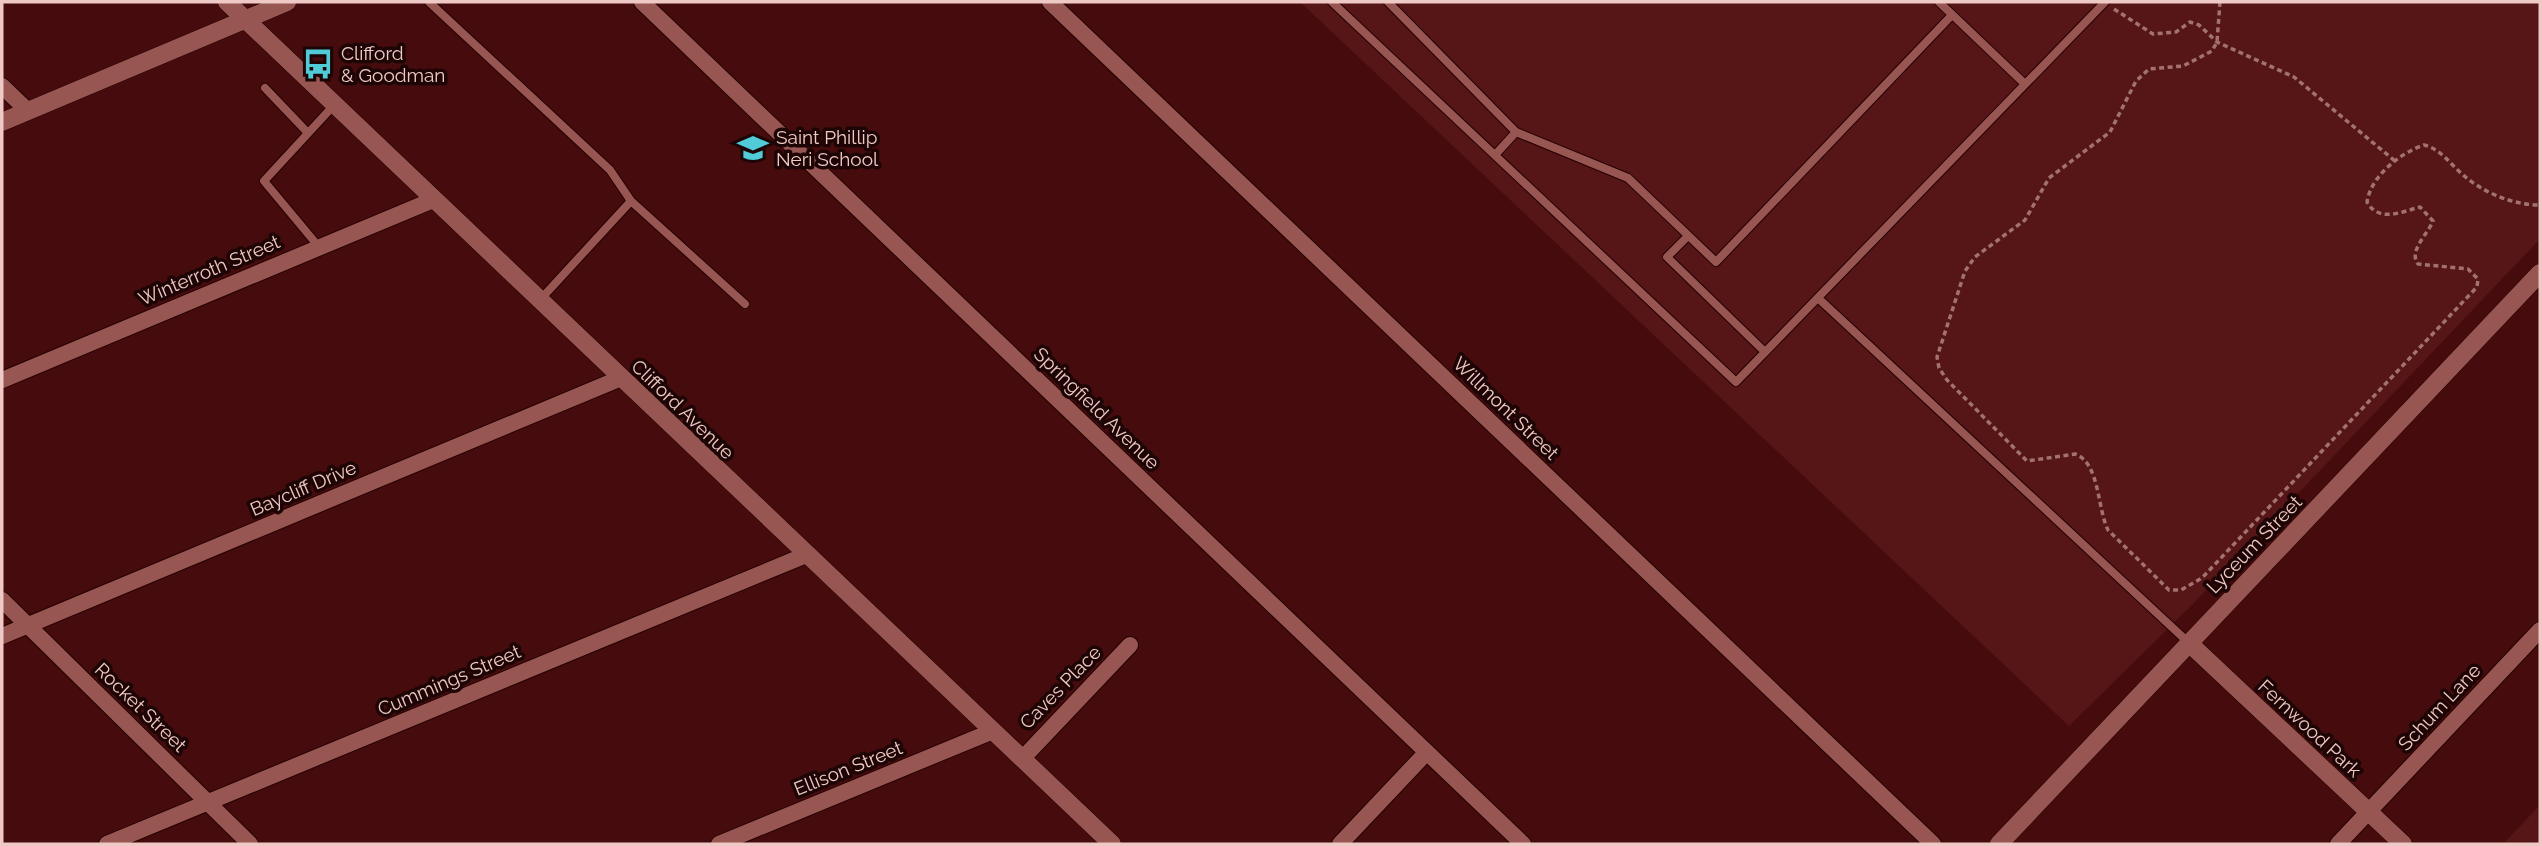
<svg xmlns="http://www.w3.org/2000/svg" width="2542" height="846" font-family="Raleway,sans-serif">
<rect width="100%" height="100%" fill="#460c0d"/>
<!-- built -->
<path fill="#561517" d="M1300 2H2540V239L2192 605 2069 726Z
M2540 805V844H2503Z"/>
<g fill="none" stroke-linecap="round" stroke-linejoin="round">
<!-- service casing -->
<g stroke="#240001" stroke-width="10">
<path id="service" d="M429 2 610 170 631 201
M1332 2 1736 382 2105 2
M1388 2 1516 132
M1939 2 2025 84
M265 88 308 133
M1495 155 1516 132 1628 178 1716 262 1952 15
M1688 236 1667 257 1765 352
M319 247 264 181 335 104
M1818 298 2189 643
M539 301 631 201 745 304"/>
</g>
<!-- minor casing -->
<g stroke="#240001" stroke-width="18">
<path id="minor" d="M642 2 1523 844
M1050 2 1933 844
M2 86 28 111
M2 380 433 200
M2 600 250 844
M2 636 621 378
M1022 759 1130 645
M107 844 806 555
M719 844 993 731
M1340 844 1426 753
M2338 844 2540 630"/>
</g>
<!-- tertiary casing -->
<g stroke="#240001" stroke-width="19">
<path id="tertiary" d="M2189 643 2403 844
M1999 844 2540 273"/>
</g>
<!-- secondary casing -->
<g stroke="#240001" stroke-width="19">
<path id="secondary" d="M227 2 1112 844
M2 122 287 2"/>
</g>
<!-- path -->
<path stroke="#a17270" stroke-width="3.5" stroke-dasharray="5 3.5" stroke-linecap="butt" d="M2220 2 2217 42 2212 51 2183 66 2149 69 2136 81 2110 132 2049 178 2025 220 1975 257 1965 271 1937 357 1939 368 1947 380 2027 461 2075 454C2100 463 2097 508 2108 530L2169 590H2181L2202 578 2477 287 2478 279 2468 269 2418 264C2408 251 2428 234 2433 221L2420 207C2401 212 2379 223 2367 202 2371 176 2400 153 2424 145 2441 149 2450 164 2463 175 2484 193 2513 205 2540 205
M2114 9 2153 34 2176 32 2190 22 2199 25 2217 42 2294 77 2395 161"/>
<!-- service -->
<use href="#service" stroke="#975651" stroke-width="8"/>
<!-- minor -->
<use href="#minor" stroke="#975651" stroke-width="16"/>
<!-- tertiary -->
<use href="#tertiary" stroke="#975651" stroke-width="18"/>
<!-- secondary -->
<use href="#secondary" stroke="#975651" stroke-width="18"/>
</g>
<!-- icons -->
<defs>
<g id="bus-bare" transform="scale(2.415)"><path d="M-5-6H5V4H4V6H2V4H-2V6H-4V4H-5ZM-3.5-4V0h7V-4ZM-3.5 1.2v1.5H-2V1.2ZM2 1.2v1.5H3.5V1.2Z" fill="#52cbd8" stroke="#1d0505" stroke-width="2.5" paint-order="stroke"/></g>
<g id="school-bare" transform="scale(2.415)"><path d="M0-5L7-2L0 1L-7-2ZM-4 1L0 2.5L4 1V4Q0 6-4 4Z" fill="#52cbd8" stroke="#1d0505" stroke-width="2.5" paint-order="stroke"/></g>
</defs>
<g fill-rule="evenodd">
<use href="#bus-bare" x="318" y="64"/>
<use href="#school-bare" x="753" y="148"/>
</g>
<g text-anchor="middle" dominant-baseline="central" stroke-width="7" stroke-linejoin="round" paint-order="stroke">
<!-- poi labels -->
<g font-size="19" fill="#eec9c5" stroke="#1d0505" text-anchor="start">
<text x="341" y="53">Clifford<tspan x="341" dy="22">&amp; Goodman</tspan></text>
<text x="776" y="137">Saint Phillip<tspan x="776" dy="22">Neri School</tspan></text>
</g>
<!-- street labels -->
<g font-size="19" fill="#eec9c5" stroke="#1d0505">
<text transform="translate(209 270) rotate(-23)">Winterroth Street</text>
<text transform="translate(1097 408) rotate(44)">Springfield Avenue</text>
<text transform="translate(1506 408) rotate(44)">Willmont Street</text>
<text transform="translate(683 409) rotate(44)">Clifford Avenue</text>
<text transform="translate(303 488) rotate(-23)">Baycliff Drive</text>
<text transform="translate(2254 544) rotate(-46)">Lyceum Street</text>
<text transform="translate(449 680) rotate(-23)">Cummings Street</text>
<text transform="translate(1060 687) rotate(-46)">Caves Place</text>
<text transform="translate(141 707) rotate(44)">Rocket Street</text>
<text transform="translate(2439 707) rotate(-47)">Schum Lane</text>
<text transform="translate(2310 728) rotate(43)">Fernwood Park</text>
<text transform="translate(848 768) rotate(-22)">Ellison Street</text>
</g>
</g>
<!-- border -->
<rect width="2542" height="846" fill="none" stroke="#eec9c5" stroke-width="7"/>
</svg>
